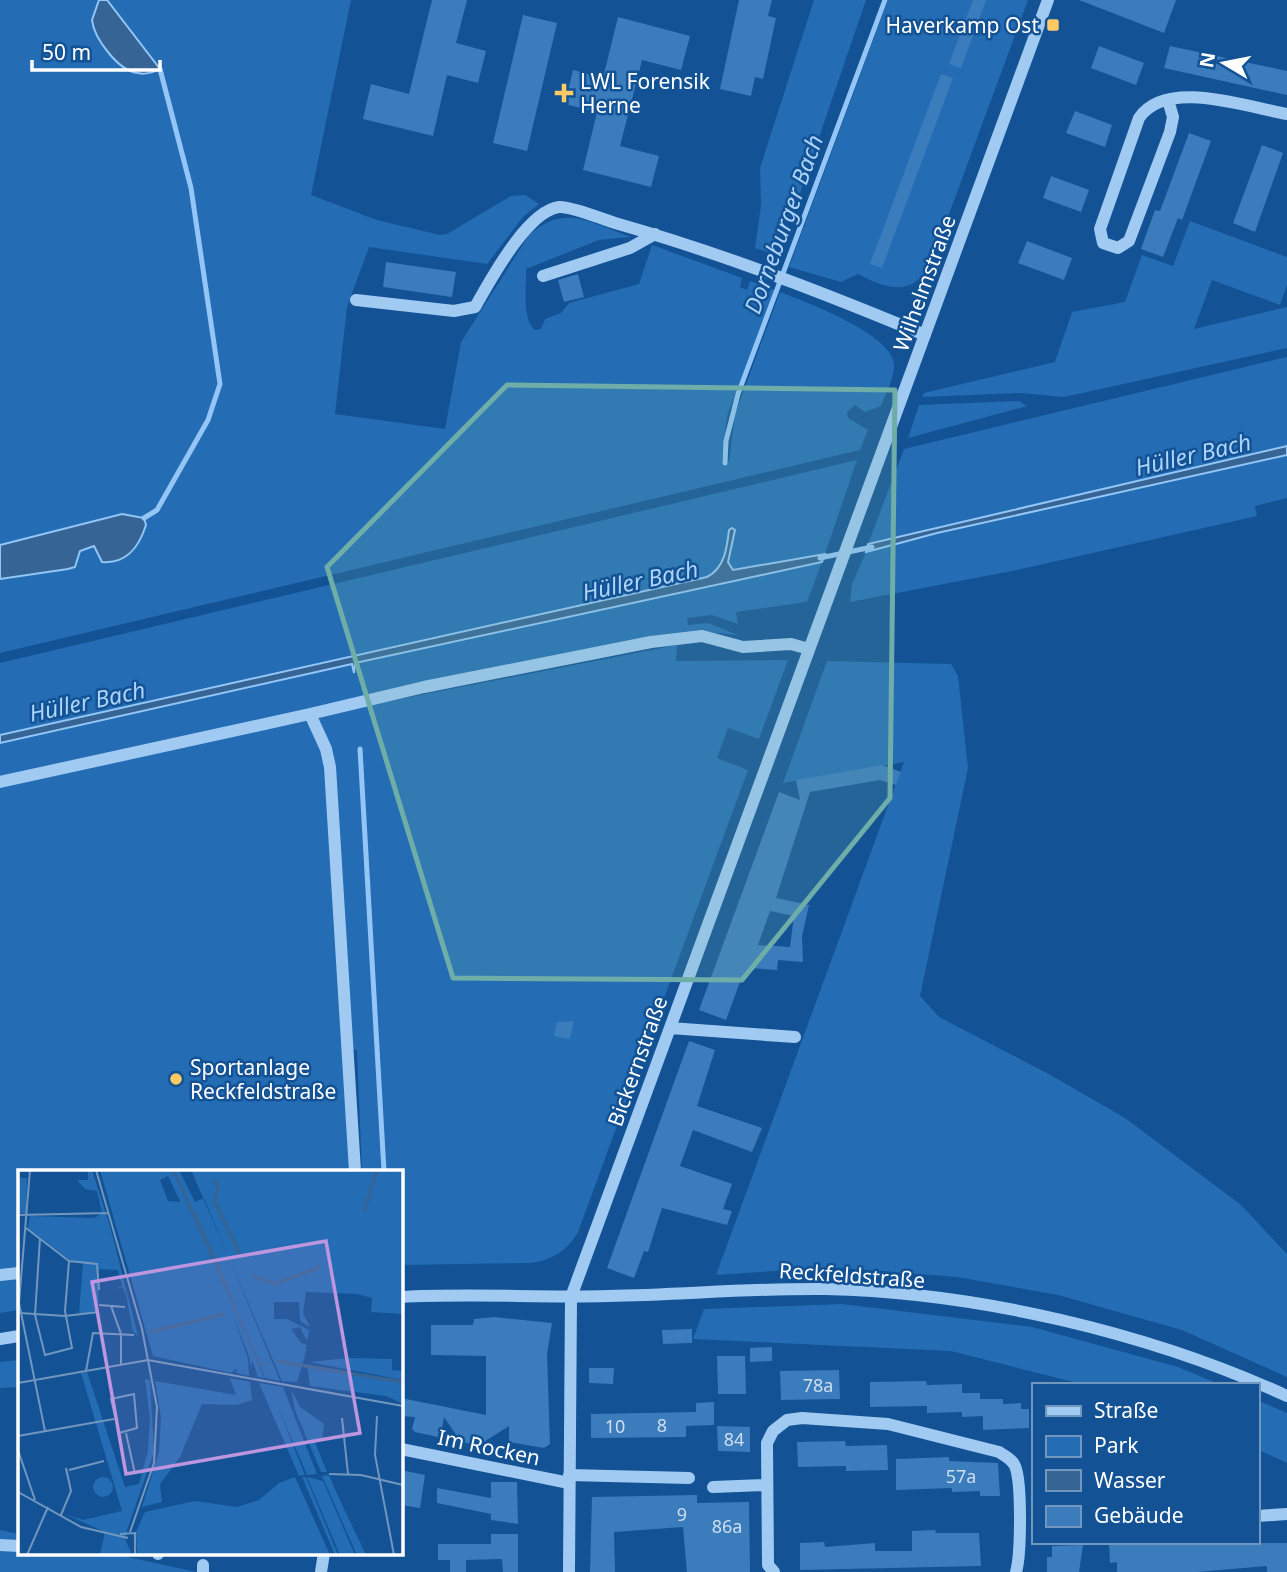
<svg xmlns="http://www.w3.org/2000/svg" width="1287" height="1572" font-family="'Noto Sans',sans-serif">
<rect width="100%" height="100%" fill="#125295"/>
<!-- green -->
<path fill="#246db4" d="M0 0H99L92 19 150 73 160 69 107 0H351L311 195 377 220 440 235 447 234 511 196 525 195 539 204 523 217 487 264 369 247 347 307 335 414 445 429 461 342 529 235C565 203 590 223 631 237L599 240 526 269C527 286 521 318 535 330L541 329 545 319 561 313 569 303 639 284 652 245 742 278 740 287 747 290 750 281 775 290 727 416 722 463 729 462 735 414 780 292C806 302 892 334 894 364 895 378 885 394 881 406L865 412 855 405 847 412 848 418 868 430 860 450 0 653V579L75 567 80 551 94 546 97 551 122 514 0 545Z
M814 0H866L800 193 770 253 755 248 761 205 760 168Z
M888 0H1028L931 263C913 297 888 290 858 274L841 282 789 267Z
M1190 221 1287 257V285L1280 305 1212 280 1194 329 1287 307V348L1064 397 1021 393 922 397 924 393 1055 362 1072 312 1125 302 1142 255 1173 266Z
M1287 357V446L868 544 904 449Z
M1019 401 1027 406 908 438 919 405Z
M1287 455V498L1255 506 1257 516 1017 570 850 602 852 584 866 552 937 533Z
M857 460 825 554 733 570 728 562 735 530H729C726 548 725 568 707 577L0 735V663Z
M822 562 807 602 736 612 738 624 712 615 687 618 688 625 708 623 738 635 706 632 661 636 379 703 677 645 676 661 788 660 759 739 728 728 717 758 748 770 578 1232C568 1250 552 1260 532 1263L401 1265V1171H362L357 1050H351L360 1171H19V1310L0 1313V743L352 664 356 672 354 663Z
M827 661 951 664 958 676 968 768 920 996 939 1017 1047 1073 1125 1118 1241 1205 1287 1254V1377L1182 1330 1058 1295 957 1277 831 1267 716 1275 904 762 783 783Z
M842 1304 1032 1327 1178 1367 1221 1385H1085L951 1351 693 1339 704 1309Z
M19 1360V1387L0 1388V1362Z
M1257 1400 1287 1413V1463L1257 1449Z
M0 1530 19 1534V1553H110L196 1572H0Z"/>
<!-- water -->
<path fill="#356495" stroke="#93c6f6" stroke-width="2" d="M99 0H107L160 69C153 72 146 75 138 73 118 71 94 38 92 20Z
M1287 446V455L937 533 866 552 868 544Z
M122 514 144 518 146 525C139 547 127 564 102 562L94 546 80 551 75 567 68 569 0 579V545Z
M732 528 735 530 728 562 733 570 825 554 822 562 355 663 354 673 352 664 0 743V735L707 577C725 568 727 547 729 530Z"/>
<g fill="none" stroke-linecap="round" stroke-linejoin="round">
<!-- stream -->
<path stroke="#93c6f6" stroke-width="5" d="M725 463 726 441 738 394 885 0
M144 518 157 510 208 420 220 384 191 188 160 69
M820 558 872 547
M360 749 384 1171"/>
</g>
<!-- building -->
<path fill="#3b7cbd" fill-rule="evenodd" d="M432 0H467L456 43 486 51 478 83 447 75 433 136 363 119 371 84 409 94Z
M739 0H772L768 16 776 18 763 79 755 77 751 96 720 89Z
M973 0H986L961 68 949 64Z
M1079 0H1176L1164 33Z
M523 15 557 23 527 151 493 143Z
M618 17 690 36 681 70 642 60 620 146 659 156 651 187 583 170 597 112 565 104 573 70 603 78Z
M1099 46 1144 63 1136 85 1091 68Z
M1170 46 1287 71V95L1164 68Z
M941 74 953 78 882 268 870 264Z
M1075 111 1112 125 1105 147 1066 133Z
M1189 133 1211 141 1182 220 1178 218 1163 257 1141 249 1155 210 1160 211Z
M1262 145 1283 153 1255 232 1233 223Z
M1051 176 1089 190 1081 212 1043 198Z
M1027 241 1072 258 1064 280 1018 263Z
M386 262 456 272 452 297 383 287Z
M578 274 584 297 564 302 558 280Z
M882 765 901 772 896 785 880 780 810 792 776 898 809 905 802 936 803 962 778 960 777 970 749 968 744 980 741 979 726 1020 699 1010 779 792 800 800 796 780ZM770 911 794 916 790 947 758 945Z
M574 1021 570 1039 554 1036 557 1022Z
M689 1041 715 1050 697 1106 762 1128 752 1152 693 1130 680 1166 732 1184 723 1209 732 1211 727 1225 662 1208 648 1252 644 1251 634 1278 607 1268Z
M494 1317 552 1323 547 1354 550 1444 544 1448 509 1442V1426L479 1445 461 1442 444 1417 441 1434 438 1433V1437L415 1432 412 1429 415 1417 401 1416V1398L486 1415V1356L431 1355V1325H473L474 1319Z
M692 1329V1343L663 1344 662 1330Z
M772 1347V1361L750 1362V1348Z
M717 1356H745L746 1394H718Z
M589 1368H614L613 1384 589 1383Z
M839 1370 840 1399 781 1400 780 1371Z
M926 1381 927 1385 962 1384V1393H980V1399H1003V1404L1021 1403V1409H1029V1428L983 1430V1416L962 1417V1412L927 1413V1406L870 1407V1382Z
M714 1402V1425L686 1426V1437L591 1438V1414L696 1412V1403Z
M717 1426 750 1427V1452L718 1451Z
M845 1441 846 1446 887 1445 888 1470 846 1471V1466L798 1467 797 1442Z
M949 1457V1461L998 1463 1000 1496H980V1491L952 1492V1488L896 1490V1459Z
M401 1470 425 1475 420 1508 401 1505Z
M491 1482H517L518 1524 491 1520V1514L437 1503V1488L491 1498Z
M697 1495V1503L749 1502 750 1572H687L683 1527 614 1532 615 1572H590L592 1497Z
M935 1530 936 1533H979L981 1566 800 1570V1543L824 1542 825 1547 875 1543V1551H912V1531Z
M491 1534H518V1572H503L502 1559 466 1560V1572H450V1560H438V1544H491Z
M1287 1543V1572H1267V1566L1197 1572H1117V1562L1110 1563 1109 1544Z
M1083 1545 1079 1572H1047V1557H1052V1546Z"/>
<g fill="none" stroke-linecap="round" stroke-linejoin="round">
<!-- minor -->
<path stroke="#a1caf3" stroke-width="12" d="M1168 100 1173 117 1170 132 1129 241 1118 248 1103 243 1100 229 1139 118C1166 78 1246 107 1287 114
M543 276 630 248 655 234
M356 300 454 311 475 307C490 281 527 211 559 207 571 206 602 219 615 223 721 253 824 293 925 335
M310 714 424 687 651 642 702 636 743 647 791 644 809 649
M0 782 310 714 326 749 330 767 355 1171
M670 1028 795 1037
M0 1275 19 1273
M401 1297C470 1293 539 1298 608 1296 680 1295 752 1288 825 1289 976 1292 1150 1333 1287 1396
M0 1339 19 1336
M401 1449 569 1483
M569 1475 689 1478
M713 1487 767 1485
M1257 1516 1287 1514
M0 1545 19 1546
M158 1554V1553
M203 1572V1565
M321 1572 324 1553
M569 1572 571 1297 1048 0
M774 1572 768 1565 767 1443 773 1431 787 1420 802 1418 888 1424 999 1452C1005 1456 1012 1459 1015 1466 1022 1482 1021 1555 1016 1572"/>
</g>
<!-- marked area -->
<path fill="#6fada8" fill-opacity="0.2" stroke="#6fada8" stroke-width="5" stroke-linejoin="round" d="M507 385 895 390 890 798 742 980 453 978 327 567Z"/>
<!-- markers -->
<g fill="#ffca63" stroke="#125295" stroke-width="2.5">
<rect x="1046" y="18" width="14" height="14" rx="3.5"/>
<path d="M560.5 82.5h7v7h7v7h-7v7h-7v-7h-7v-7h7z"/>
<circle cx="176" cy="1079" r="7"/>
</g>
<g text-anchor="middle" dominant-baseline="central" stroke-width="5" stroke-linejoin="round" paint-order="stroke">
<!-- number labels -->
<g font-size="18" fill="#cedeee">
<text x="818" y="1385">78a</text>
<text x="662" y="1425">8</text>
<text x="615" y="1426">10</text>
<text x="734" y="1439">84</text>
<text x="961" y="1476">57a</text>
<text x="682" y="1514">9</text>
<text x="727" y="1526">86a</text>
</g>
<!-- poi labels -->
<g font-size="21" fill="#fff" stroke="#125295" text-anchor="start">
<text x="1039" y="25" text-anchor="end">Haverkamp Ost</text>
<text x="580" y="81">LWL Forensik<tspan x="580" dy="24">Herne</tspan></text>
<text x="190" y="1067">Sportanlage<tspan x="190" dy="24">Reckfeldstraße</tspan></text>
</g>
<!-- street labels -->
<g font-size="21" fill="#fff" stroke="#125295">
<text transform="translate(924 283) rotate(-70)">Wilhelmstraße</text>
<text transform="translate(637 1061) rotate(-70)">Bickernstraße</text>
<text transform="translate(852 1275) rotate(4)">Reckfeldstraße</text>
<text transform="translate(489 1447) rotate(12)">Im Rocken</text>
</g>
<!-- water labels -->
<g font-size="23" font-style="italic" fill="#add4fa" stroke="#125295">
<text transform="translate(783 224) rotate(-70)">Dorneburger Bach</text>
<text transform="translate(1193 454) rotate(-13)">Hüller Bach</text>
<text transform="translate(640 580) rotate(-12)">Hüller Bach</text>
<text transform="translate(87 701) rotate(-12)">Hüller Bach</text>
</g>
</g>
<!-- overview -->
<g transform="translate(18 1170)">
<rect width="385" height="385" fill="#125295"/>
<path d="M70 0H74L92 56 120 166 115 161 108 124 104 117 97 119 104 116 100 100 81 99 80 141 61 144 65 93 52 90 10 58 12 46 76 48 84 43 79 21 67 19 59 10H70ZM82 0H154L185 61 246 208 240 207 234 190 233 198 231 186 215 145 230 189 231 206 218 203 219 198 213 203 135 186ZM150 6 162 31V32L150 31 142 10ZM156 0H161L177 32 186 28 262 211 247 208ZM173 0H385V144L353 142 354 128 339 124 288 122 285 143 292 157 282 151 281 132H256V149H269L291 160 289 171 282 157 273 159 283 173 289 175 286 189 279 212 264 211ZM0 8H9L8 43H0ZM333 188 374 189V200L385 201V210L291 192ZM289 195 385 213V234L368 226 292 216ZM69 202 107 317 121 314 130 281 132 248 127 209 132 210 136 282 109 360 107 369 114 385H82L87 362 47 344 65 350 104 341 63 203ZM212 208 232 212 234 230 219 235 184 234 162 287 142 314 144 332 124 337 141 282 143 247 137 211 218 225ZM241 213 265 217 299 304 289 305 256 228 287 305 281 306ZM273 219 282 237 306 254 304 271 296 270 309 302H303L277 240ZM311 305 319 324 348 385H339L304 306ZM277 307 312 385H119L118 362 127 342 177 331 219 337 241 330 261 313ZM284 307H288L320 385H317ZM289 307 305 311 337 385H322ZM75 317a10 10 0 1 1 20 0a10 10 0 1 1-20 0Z" fill="#246db4" fill-rule="evenodd"/>
<path d="M154 0 157 1 186 61 241 191 249 194 243 195 247 208Z" fill="#356495"/>
<path fill="none" stroke="#356495" stroke-width="3.5" d="M196 9 200 19 197 31 222 85M346 42 359 0M235 106 257 114 302 97M132 162 206 144M258 191 385 212"/>
<path fill="none" stroke="#7197bf" stroke-width="2" d="M12 0 1 133 27 261M78 0 124 159 139 237 136 293 112 362M0 45 90 43M8 58 51 91 79 94 81 120M22 68 17 145 27 185 54 178 47 141 51 91M81 135 107 137M93 136 103 164V195M2 143 47 146 81 142M68 201 75 163 116 165M0 213 130 190 385 236M116 224 119 258 101 263 93 229ZM359 246 357 285 376 385M324 248 330 304M108 263 117 304M0 266 96 249M0 280 17 330M51 300 86 291M311 304 343 305 385 315M0 322 63 357 110 368M43 345 53 321 48 298 49 304M102 364 117 363V384M9 385 30 337"/>
<path fill="#bd96df" fill-opacity="0.15" stroke="#bd96df" stroke-width="3.5" d="M308 71 342 263 108 304 74 112Z"/>
<rect width="385" height="385" fill="none" stroke="#fff" stroke-width="3.5"/>
</g>
<!-- legend -->
<rect x="1032" y="1383" width="228" height="161" fill="#125295" stroke="#7197bf" stroke-width="2"/>
<rect x="1046" y="1406" width="35" height="10" fill="#a1caf3" stroke="#7197bf" stroke-width="2"/>
<text x="1094" y="1418" font-size="21" fill="#ffffff">Straße</text>
<rect x="1046" y="1436" width="35" height="21" fill="#246db4" stroke="#7197bf" stroke-width="2"/>
<text x="1094" y="1453" font-size="21" fill="#ffffff">Park</text>
<rect x="1046" y="1470" width="35" height="21" fill="#356495" stroke="#7197bf" stroke-width="2"/>
<text x="1094" y="1488" font-size="21" fill="#ffffff">Wasser</text>
<rect x="1046" y="1506" width="35" height="21" fill="#3b7cbd" stroke="#7197bf" stroke-width="2"/>
<text x="1094" y="1523" font-size="21" fill="#ffffff">Gebäude</text>
<!-- north arrow -->
<g transform="translate(1224 63) rotate(280)" stroke="#125295" stroke-width="5" paint-order="stroke">
<path d="M0-5L12 26L0 18L-12 26Z" fill="#ffffff"/>
<text y="-10" font-size="19" font-weight="bold" text-anchor="middle" fill="#ffffff">N</text>
</g>
<!-- scale -->
<path d="M32 60v10h128v-10" fill="none" stroke="#ffffff" stroke-width="3.5"/>
<text x="42" y="60" font-size="21" fill="#ffffff" stroke="#125295" stroke-width="5" paint-order="stroke">50 m</text>
</svg>
